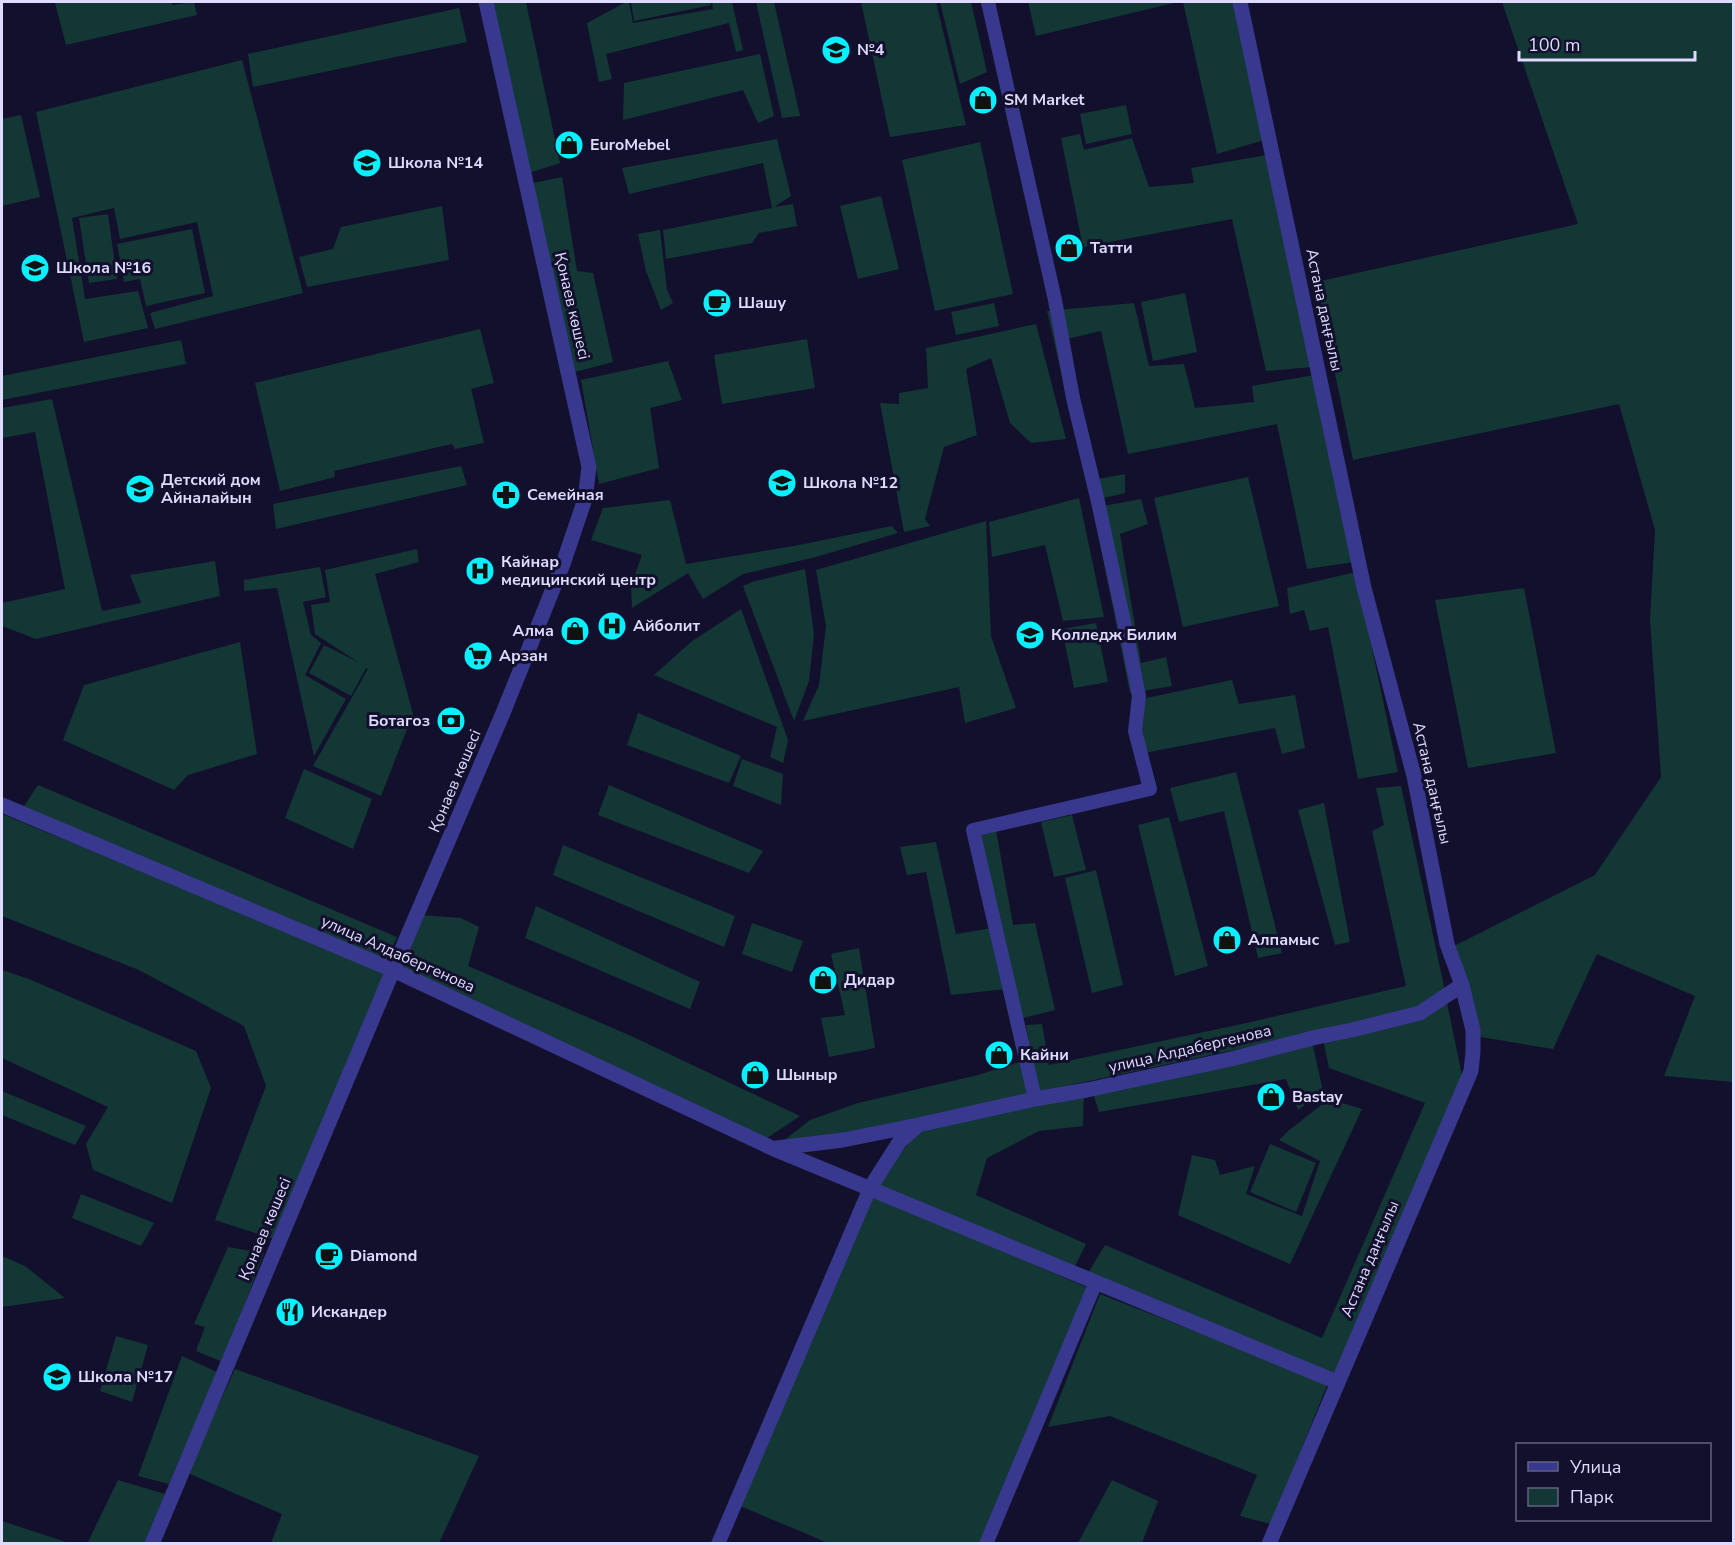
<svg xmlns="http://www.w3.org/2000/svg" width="1735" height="1545" font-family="'Nunito Sans',sans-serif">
<rect width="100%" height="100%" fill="#13102d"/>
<!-- green -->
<path fill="#123734" d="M64 2H171L173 5 194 2 197 15 66 45 55 3Z
M491 2H526L560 163 529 173Z
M626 2H629L633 23 713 9 712 2H732L743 50 736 52 729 23 606 54 612 79 599 82 587 23Z
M631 2H710L711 5 634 21Z
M756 2H774L800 116 782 118Z
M861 2H936L966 125 890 137Z
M940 2H971L987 72 960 84Z
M1028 2H1178L1036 36Z
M1183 2H1235L1264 140 1217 154Z
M1502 2H1733V1082L1664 1076 1695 996 1597 954 1553 1049 1469 1035 1454 946 1595 875 1661 777 1650 620 1655 530 1619 404 1353 460 1316 282 1578 224Z
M459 8 467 42 253 87 248 54Z
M760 54 774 116 758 123 743 90 623 120 624 83Z
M242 60 303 293 155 329 150 313 213 296 197 222 120 239 114 208 72 218 85 299 138 291 148 328 84 342 36 112Z
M1126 105 1132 134 1086 144 1080 114Z
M21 115 40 197 2 206V119Z
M1080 134 1084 150 1132 138 1149 187 1194 183 1191 168 1267 155 1312 367 1266 371 1232 219 1083 247 1061 138Z
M777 139 791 196 774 207 793 204 797 226 759 233 752 243 666 259 663 230 772 208 763 163 629 194 622 168Z
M980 142 1013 294 935 311 902 160Z
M562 177 577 271 593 273 613 362 571 373 529 184Z
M881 196 899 269 858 279 840 206Z
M442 206 449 260 307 287 299 257 333 249 341 227Z
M108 214 117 279 89 283 79 218Z
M192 229 205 293 146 306 140 279 124 282 117 244Z
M660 230 667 290 673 303 661 310 646 271 638 234Z
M1185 293 1197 352 1153 361 1141 302Z
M994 303 999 326 956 335 951 312Z
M1134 303 1149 366 1184 364 1195 408 1254 402 1252 386 1314 375 1354 562 1307 569 1277 424 1128 454 1101 331 1067 339 1098 479 1125 474V493L1091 501 1047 311Z
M1036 324 1066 439 1031 443 1010 423 991 358 966 369 977 435 944 447 925 519 930 526 904 532 880 403 899 404V393L928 388 926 348Z
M480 329 494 383 471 389 484 443 455 449 452 444 334 471 335 477 280 491 255 383Z
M807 339 815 388 722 404 714 355Z
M181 340 186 364 2 400V376Z
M668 361 682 400 650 408 659 468 599 484 581 380Z
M52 399 102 611 141 603 130 575 215 561 220 596 36 639 2 626V603L65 589 35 432 2 438V408Z
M461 466 467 485 276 529 273 504Z
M1248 477 1279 606 1183 627 1154 498Z
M1079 498 1104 617 1063 621 1045 545 992 557 989 522Z
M1141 499 1148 524 1120 534 1141 663 1166 657 1172 686 1130 693 1093 508Z
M670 500 686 564 799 545 892 526 898 533 812 558 743 574 703 599 688 573 632 608 631 585 642 555 591 540 603 508Z
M986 521 991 636 1016 708 965 723 959 687 803 721 819 685 826 626 816 570Z
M417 549 419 562 375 574 413 714 381 796 313 766 368 669 366 668 351 696 309 673 324 645 358 662 315 634 311 605 330 602 325 570Z
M320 567 326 597 303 602 311 635 321 643 305 675 346 699 314 756 277 588 244 591V580Z
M805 569 814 634 809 681 794 721 743 586 752 582Z
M1356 572 1398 772 1358 779 1328 627 1310 631 1304 610 1290 614 1287 588Z
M1524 588 1556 753 1468 768 1435 600Z
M741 609 788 740 783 763 770 757 777 727 654 675 691 642Z
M1096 623 1108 682 1074 688 1062 629Z
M240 642 257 754 188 775 174 790 63 740 84 685Z
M1232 680 1239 704 1295 695 1305 748 1282 754 1275 728 1144 753 1132 701Z
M638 713 741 756 729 783 627 745Z
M742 759 783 774 781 805 733 786Z
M304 769 372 799 353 849 285 818Z
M1236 772 1282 953 1258 958 1224 811 1179 822 1170 788Z
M38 785 397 937 386 962 22 809Z
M609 785 763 851 749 873 598 815Z
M1401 786 1445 991 1420 1010 1038 1092 1026 1025 1042 1024 1049 1065 1251 1022 1406 986 1372 831 1384 825 1376 788Z
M1324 803 1350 942 1335 945 1298 810Z
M2 814 385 972 274 1239 215 1220 266 1086 244 1026 139 970 2 916Z
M1072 815 1086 870 1054 877 1041 822Z
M1169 817 1208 966 1175 976 1138 825Z
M996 830 1013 925 1035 923 1055 1010 1019 1019 977 833Z
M936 842 956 934 992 928 1006 989 951 995 926 872 907 875 900 847Z
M563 845 735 916 724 947 553 875Z
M1096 870 1123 985 1092 993 1065 878Z
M536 906 700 982 690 1009 525 938Z
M421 915 461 918 479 927 468 966 629 1035 800 1116 767 1138 402 967Z
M752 923 803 941 792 972 742 954Z
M859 948 875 1048 829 1057 821 1018 845 1015 831 954Z
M2 970 29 979 196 1051 211 1088 172 1203 93 1170 86 1144 108 1107 2 1058Z
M1447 1003 1463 1080 1336 1376 1088 1273 1105 1245 1322 1338 1425 1103 1329 1068 1323 1039Z
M1312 1042 1323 1091 1298 1110 1286 1079 1099 1112 1092 1090Z
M1020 1062 1028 1096 777 1146 810 1120 858 1103 978 1075Z
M2 1091 86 1126 75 1145 2 1115Z
M1084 1093 1083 1126 1039 1131 987 1158 976 1195 1086 1244 1075 1266 876 1185 919 1130Z
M1329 1099 1362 1109 1290 1264 1178 1215 1192 1155 1215 1160 1220 1175 1255 1166 1246 1194 1302 1216 1320 1161 1279 1140 1288 1131Z
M1270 1144 1316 1163 1296 1212 1250 1192Z
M81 1194 154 1223 141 1246 72 1218Z
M872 1194 1088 1288 980 1543H828L740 1506Z
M228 1247 264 1253 223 1362 196 1351 205 1327 194 1324Z
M2 1256 25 1266 65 1298 2 1307Z
M1100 1294 1328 1383 1271 1524 1240 1516 1257 1475 1110 1416 1048 1427Z
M116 1336 148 1345 132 1402 100 1391Z
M182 1356 217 1372 169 1484 138 1476Z
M235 1369 479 1456 439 1543H271L282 1514 188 1473Z
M118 1480 165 1494 145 1543 87 1544Z
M1112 1480 1158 1501 1142 1543H1078Z
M2 1521 69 1543H2Z"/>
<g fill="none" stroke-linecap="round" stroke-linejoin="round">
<!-- minor -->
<path stroke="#38388e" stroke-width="14" d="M988 2 1055 300 1073 398 1098 502 1126 631 1139 696 1135 731 1150 789 973 830 1035 1099
M718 1544 870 1188
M986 1544 1096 1282"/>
<!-- tertiary -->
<path stroke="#38388e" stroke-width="15" d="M1240 2 1364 588 1414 776 1447 944 1462 985 1473 1030V1052L1471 1071 1269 1544
M2 805 393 970 774 1149 1337 1382
M777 1148 843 1140 918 1125 1035 1099 1087 1090 1231 1059 1317 1037 1352 1030 1420 1013 1462 985
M870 1188 900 1141 916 1127
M152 1544 393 970 503 713 563 564 585 499 589 467 486 2"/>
</g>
<!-- icons -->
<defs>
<g id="school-disc" transform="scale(1.5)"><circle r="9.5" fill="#07f0ff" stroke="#13102d"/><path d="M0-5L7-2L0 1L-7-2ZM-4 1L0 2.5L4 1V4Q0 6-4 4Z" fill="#111"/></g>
<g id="shop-disc" transform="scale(1.5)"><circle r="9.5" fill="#07f0ff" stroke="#13102d"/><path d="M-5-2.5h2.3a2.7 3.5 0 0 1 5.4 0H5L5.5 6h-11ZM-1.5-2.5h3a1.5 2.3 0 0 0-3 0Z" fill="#111"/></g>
<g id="cafe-disc" transform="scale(1.5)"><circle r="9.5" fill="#07f0ff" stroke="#13102d"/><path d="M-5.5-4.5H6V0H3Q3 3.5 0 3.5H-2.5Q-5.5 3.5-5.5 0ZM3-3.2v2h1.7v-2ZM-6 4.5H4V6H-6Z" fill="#111"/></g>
<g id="pharmacy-disc" transform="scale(1.5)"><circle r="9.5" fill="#07f0ff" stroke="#13102d"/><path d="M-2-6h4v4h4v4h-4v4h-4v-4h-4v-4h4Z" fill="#111"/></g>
<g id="hospital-disc" transform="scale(1.5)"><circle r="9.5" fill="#07f0ff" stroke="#13102d"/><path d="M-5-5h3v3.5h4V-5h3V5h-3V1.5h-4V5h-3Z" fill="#111"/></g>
<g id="university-disc" transform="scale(1.5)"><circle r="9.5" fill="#07f0ff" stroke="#13102d"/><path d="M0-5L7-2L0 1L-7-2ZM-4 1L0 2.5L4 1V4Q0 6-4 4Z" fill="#111"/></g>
<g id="supermarket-disc" transform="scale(1.5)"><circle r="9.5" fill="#07f0ff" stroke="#13102d"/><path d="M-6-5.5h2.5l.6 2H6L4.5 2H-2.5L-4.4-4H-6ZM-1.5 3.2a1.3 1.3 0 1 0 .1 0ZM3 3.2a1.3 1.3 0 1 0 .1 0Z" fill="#111"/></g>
<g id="bank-disc" transform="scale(1.5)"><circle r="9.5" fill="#07f0ff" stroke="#13102d"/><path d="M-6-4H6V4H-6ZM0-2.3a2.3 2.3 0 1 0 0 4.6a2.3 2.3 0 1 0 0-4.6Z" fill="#111"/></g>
<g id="restaurant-disc" transform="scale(1.5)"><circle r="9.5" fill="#07f0ff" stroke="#13102d"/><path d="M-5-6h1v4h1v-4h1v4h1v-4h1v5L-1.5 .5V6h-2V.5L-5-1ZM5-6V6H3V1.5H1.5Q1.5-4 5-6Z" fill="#111"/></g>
</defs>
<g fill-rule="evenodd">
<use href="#school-disc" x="836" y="50"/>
<use href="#shop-disc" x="983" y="100"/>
<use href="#shop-disc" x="569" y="145"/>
<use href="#school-disc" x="367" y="163"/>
<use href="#shop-disc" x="1069" y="248"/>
<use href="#school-disc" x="35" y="268"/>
<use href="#cafe-disc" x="717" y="303"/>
<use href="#school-disc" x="782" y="483"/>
<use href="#school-disc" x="140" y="489"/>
<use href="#pharmacy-disc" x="506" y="495"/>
<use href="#hospital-disc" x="480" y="571"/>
<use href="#hospital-disc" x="612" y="626"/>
<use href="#shop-disc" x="575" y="631"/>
<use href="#university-disc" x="1030" y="635"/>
<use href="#supermarket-disc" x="478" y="656"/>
<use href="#bank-disc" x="451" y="721"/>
<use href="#shop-disc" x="1227" y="940"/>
<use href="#shop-disc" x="823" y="980"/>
<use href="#shop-disc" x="999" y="1055"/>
<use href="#shop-disc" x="755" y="1075"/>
<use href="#shop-disc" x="1271" y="1097"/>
<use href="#cafe-disc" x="329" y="1256"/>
<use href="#restaurant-disc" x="290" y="1312"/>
<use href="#school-disc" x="57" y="1377"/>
</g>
<g text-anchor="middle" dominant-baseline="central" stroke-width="6" stroke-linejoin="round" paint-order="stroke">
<!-- poi labels -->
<g font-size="16" font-weight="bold" fill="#dedbff" stroke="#13102d" text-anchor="start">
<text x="857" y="50">№4</text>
<text x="1004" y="100">SM Market</text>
<text x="590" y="145">EuroMebel</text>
<text x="388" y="163">Школа №14</text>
<text x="1090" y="248">Татти</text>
<text x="56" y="268">Школа №16</text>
<text x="738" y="303">Шашу</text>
<text x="161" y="480">Детский дом<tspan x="161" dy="18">Айналайын</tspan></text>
<text x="803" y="483">Школа №12</text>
<text x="527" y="495">Семейная</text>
<text x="501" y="562">Кайнар<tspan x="501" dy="18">медицинский центр</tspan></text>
<text x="633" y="626">Айболит</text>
<text x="554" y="631" text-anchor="end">Алма</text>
<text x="1051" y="635">Колледж Билим</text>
<text x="499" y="656">Арзан</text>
<text x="430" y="721" text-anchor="end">Ботагоз</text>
<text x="1248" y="940">Алпамыс</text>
<text x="844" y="980">Дидар</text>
<text x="1020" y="1055">Кайни</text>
<text x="776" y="1075">Шыныр</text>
<text x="1292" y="1097">Bastay</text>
<text x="350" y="1256">Diamond</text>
<text x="311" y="1312">Искандер</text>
<text x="78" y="1377">Школа №17</text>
</g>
<!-- street labels -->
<g font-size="16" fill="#dedbff" stroke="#13102d">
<text transform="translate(572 306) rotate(77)">Қонаев көшесі</text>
<text transform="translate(1324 310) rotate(78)">Астана даңғылы</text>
<text transform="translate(455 781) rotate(-67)">Қонаев көшесі</text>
<text transform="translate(1432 783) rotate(77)">Астана даңғылы</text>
<text transform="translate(398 954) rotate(24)">улица Алдабергенова</text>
<text transform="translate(1190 1049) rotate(-13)">улица Алдабергенова</text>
<text transform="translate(265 1229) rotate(-67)">Қонаев көшесі</text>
<text transform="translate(1370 1259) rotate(-67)">Астана даңғылы</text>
</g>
</g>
<!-- border -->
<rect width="1735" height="1545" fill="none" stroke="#dedbff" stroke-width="6"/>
<!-- legend -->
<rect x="1516" y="1443" width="195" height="78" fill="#13102d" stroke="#646181" stroke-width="1.5"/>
<rect x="1528" y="1462" width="30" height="9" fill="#38388e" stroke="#646181" stroke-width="1.5"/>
<text x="1570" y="1473" font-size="18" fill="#dedbff">Улица</text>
<rect x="1528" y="1488" width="30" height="18" fill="#123734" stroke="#646181" stroke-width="1.5"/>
<text x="1570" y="1503" font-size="18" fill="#dedbff">Парк</text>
<!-- scale -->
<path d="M1519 51v9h176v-9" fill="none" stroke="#dedbff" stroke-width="3"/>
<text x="1528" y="51" font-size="18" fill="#dedbff" stroke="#13102d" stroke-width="4.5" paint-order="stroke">100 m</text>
</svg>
